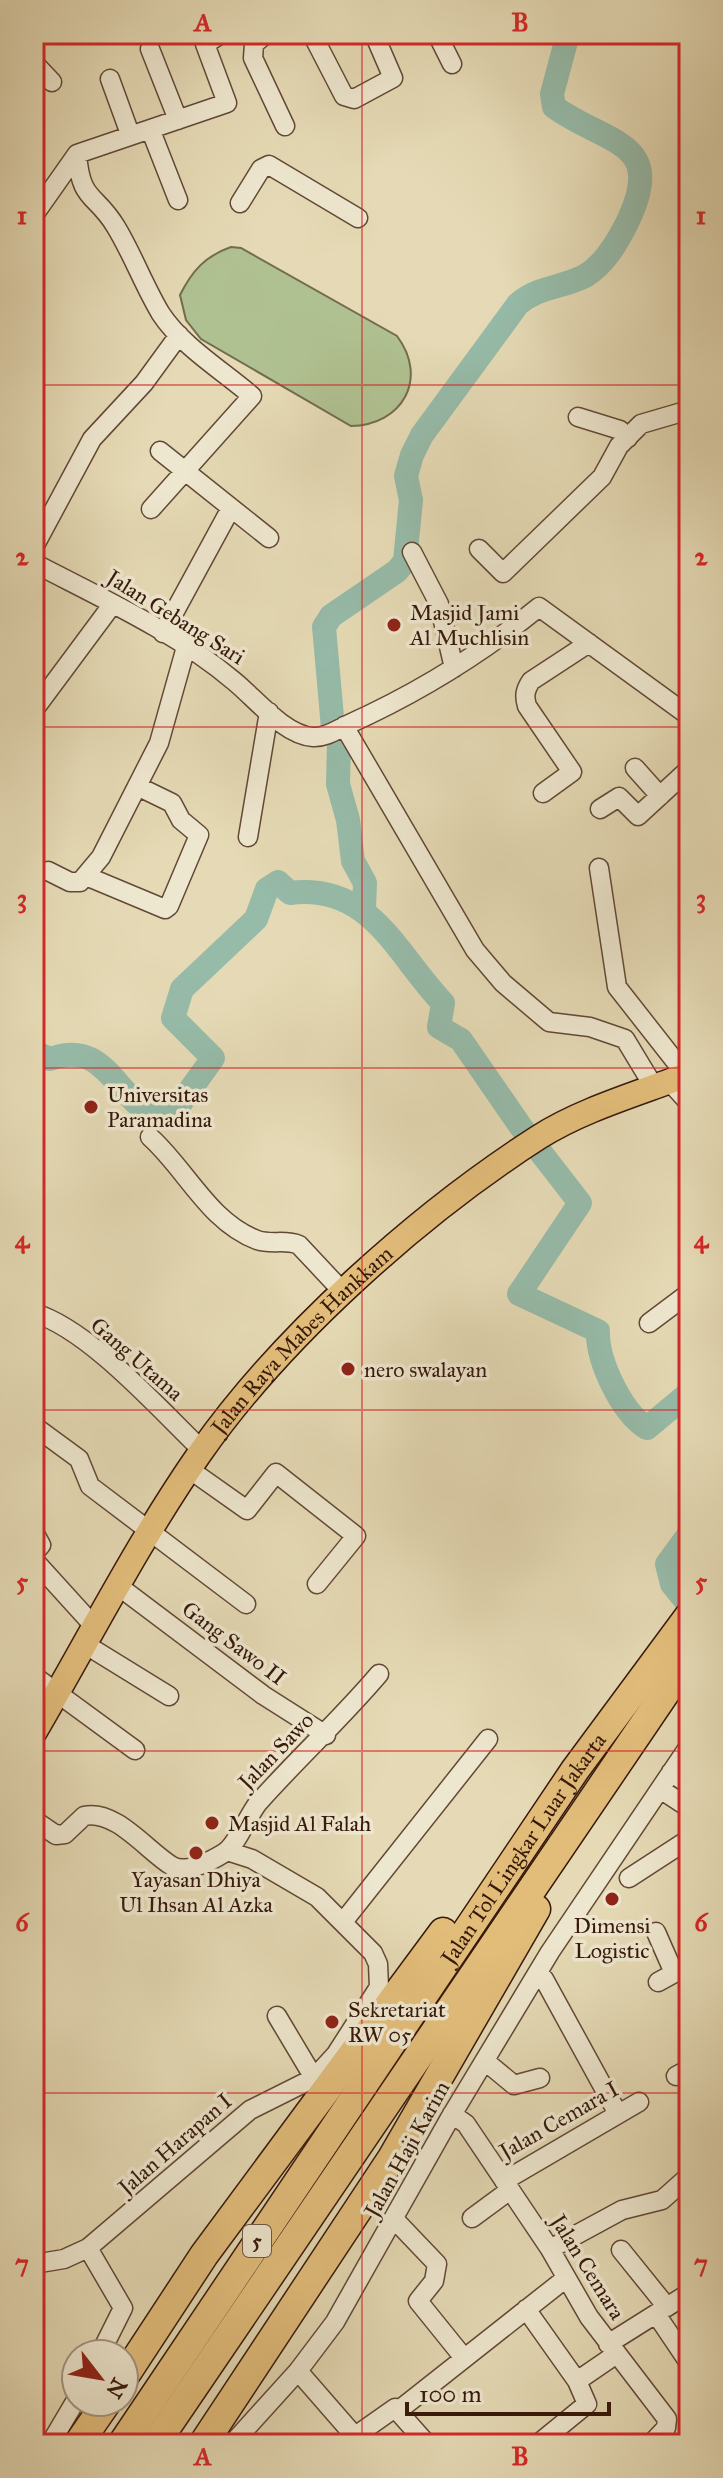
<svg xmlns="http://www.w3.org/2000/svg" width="723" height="2478" font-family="'IM FELL Great Primer',serif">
<rect width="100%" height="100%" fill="#e5dab5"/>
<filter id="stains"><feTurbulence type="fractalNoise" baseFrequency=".0025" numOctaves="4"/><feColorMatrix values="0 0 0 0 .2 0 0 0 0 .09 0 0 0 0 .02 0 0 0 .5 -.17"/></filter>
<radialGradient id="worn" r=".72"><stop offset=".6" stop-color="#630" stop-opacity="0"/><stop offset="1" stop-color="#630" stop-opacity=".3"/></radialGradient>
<!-- garden -->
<path fill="#b0c191" stroke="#736c4e" stroke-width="2" d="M231 247 241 248 397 336C429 379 402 425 351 426L201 339 186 320 180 295C192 271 205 256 231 247Z"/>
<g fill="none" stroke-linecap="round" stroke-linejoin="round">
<!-- river -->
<path stroke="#96bba9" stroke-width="24" d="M333 728 324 627 331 616 397 571 405 561 411 500 406 476 412 455 422 435 518 304C539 286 562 288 585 276 604 265 617 243 627 223 667 140 609 146 554 107L552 94 568 34
M335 734 339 743 338 784 348 820 353 861 365 883 364 909
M34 1052 50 1059C101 1040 112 1087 146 1111 152 1115 162 1116 170 1118L213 1058 173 1018 182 989 256 919 267 889 278 882 290 893C371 883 396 954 443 1003L439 1027 461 1040 521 1127 580 1203 519 1294 598 1331C597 1360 621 1412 647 1428L689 1393
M689 1534 667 1564 672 1584 689 1605"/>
<!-- minor casing -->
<g stroke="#624836" stroke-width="21">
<path id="minor" d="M266 34 254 44 253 58 285 126
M312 34 344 96 354 99 393 78 374 34
M437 34 452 64
M150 49 178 120
M34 63 52 82
M110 79 130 134
M151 131 178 200
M77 154C81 203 95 192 116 227 133 255 144 286 161 314 182 346 223 371 252 396L151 509
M240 203 261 169 269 165 358 218
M34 215 77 154 227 103 205 44 221 34
M578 417 620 430 628 438
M160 451 269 538
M34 547 92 439 144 383 179 335
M479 549 503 573 602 477 619 446 641 424 689 410
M412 552 439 604 454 668
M34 563C101 598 176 632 234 681 255 698 284 735 313 737 325 738 336 730 347 725 416 694 480 655 539 607L689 716
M163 633 231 508
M34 710 112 605
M344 726 475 950 503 983 549 1022 590 1027 625 1039 654 1087
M635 768 660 796
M543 793 572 772 527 706C524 696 525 690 531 681L589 643
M600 809 619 797 638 816 689 769
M248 837 269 712
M599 868 617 987 686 1075
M48 871 70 882H80L101 857 159 743 186 647
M86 876 165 909 169 906 199 835 181 820 172 803 137 786
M670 1082 689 1103
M150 1137C186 1169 209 1222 257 1240 271 1245 286 1239 299 1245L344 1293
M34 1313C89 1329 160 1410 202 1450
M649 1323 689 1293
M34 1426 79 1459 90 1486 246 1604
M189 1469 247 1510 276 1473 356 1536 317 1584
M34 1532 41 1545 34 1553
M34 1560 93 1625
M117 1585 263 1695 326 1735
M83 1643 169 1696
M34 1676 135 1750
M671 1772 689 1785
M660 1789 689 1808
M34 1820 56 1835 65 1834 84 1816C116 1809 147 1851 172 1866 186 1874 211 1861 224 1853 237 1845 247 1817 258 1803 297 1759 341 1719 379 1674
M629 1878 689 1839
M343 1922 488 1739
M656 1932 674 1973
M537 1974 544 1979 618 2114
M658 1982 689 1965
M277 2016 314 2078
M485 2061 514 2085 540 2078
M676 2076 689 2069
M452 2114 466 2124 550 2249 589 2317 667 2419 666 2428 651 2444
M504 2181 639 2102
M472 2218 510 2190
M395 2220 437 2264 434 2281 418 2301 464 2358
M88 2248 123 2308 100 2354
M550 2249 622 2210 662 2200 689 2176
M621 2250 667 2307
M34 2264 64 2259 88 2248 250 2110 314 2078 336 2054 379 1987 378 1964 373 1953 317 1897 252 1859 227 1851
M526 2309 577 2381
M656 2314 689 2363
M608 2344 689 2293
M298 2371 352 2433 358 2434 395 2408 427 2444
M399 2410 565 2279
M50 2444 76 2400
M232 2444 298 2371 335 2322 450 2118 550 1952 689 1746
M538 2444 587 2404 577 2381 615 2355"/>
</g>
<!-- major casing -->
<g stroke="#36180b" stroke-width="27">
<g id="major">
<path id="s1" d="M34 1733C89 1639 138 1542 200 1453 282 1336 419 1214 539 1137 583 1109 640 1093 689 1074"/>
</g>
</g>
<!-- highway casing -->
<g stroke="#36180b" stroke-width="31">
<g id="highway">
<path d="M124 2377 204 2255 443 1932"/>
<path d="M78 2444 107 2402"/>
<path id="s2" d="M122 2444 575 1770 689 1616"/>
<path d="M155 2444 689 1658"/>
<path d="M203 2444 392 2158 536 1909"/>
</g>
</g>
<!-- minor -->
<use href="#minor" stroke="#eee7cf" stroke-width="18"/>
<!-- major -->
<use href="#major" stroke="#e2bd7a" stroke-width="24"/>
<!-- highway -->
<use href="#highway" stroke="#e2bd7a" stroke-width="28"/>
</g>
<!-- grid -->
<path fill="none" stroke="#d62828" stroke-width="2" stroke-opacity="0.55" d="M362 34V2444M34 385H689M34 727H689M34 1068H689M34 1410H689M34 1751H689M34 2093H689"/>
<!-- markers -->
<g fill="#8f2418" stroke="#eee7cf" stroke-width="3">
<circle cx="394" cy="625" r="8"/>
<circle cx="91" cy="1107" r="8"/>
<circle cx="348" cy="1369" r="8"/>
<circle cx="212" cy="1823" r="8"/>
<circle cx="196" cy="1853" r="8"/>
<circle cx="612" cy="1899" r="8"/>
<circle cx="332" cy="2022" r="8"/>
</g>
<g text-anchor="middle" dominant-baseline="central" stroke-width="7" stroke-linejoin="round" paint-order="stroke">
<!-- shield labels -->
<rect fill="#eee7cf" stroke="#6d5646" stroke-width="2" x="243" y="2225" width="28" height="32" rx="6"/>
<g font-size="20" font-weight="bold" fill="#36180b">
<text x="257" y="2241">5</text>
</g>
<!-- poi labels -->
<g font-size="22" fill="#36180b" stroke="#eee7cf" text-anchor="start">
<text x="410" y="612">Masjid Jami<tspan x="410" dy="25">Al Muchlisin</tspan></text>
<text x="107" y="1094">Universitas<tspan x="107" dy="25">Paramadina</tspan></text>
<text x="364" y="1369">nero swalayan</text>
<text x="228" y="1823">Masjid Al Falah</text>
<text x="196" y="1879" text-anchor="middle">Yayasan Dhiya<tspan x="196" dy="25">Ul Ihsan Al Azka</tspan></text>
<text x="612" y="1925" text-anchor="middle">Dimensi<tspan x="612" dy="25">Logistic</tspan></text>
<text x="348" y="2009">Sekretariat<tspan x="348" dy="25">RW 05</tspan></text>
</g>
<!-- street labels -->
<g font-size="22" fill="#36180b" stroke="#eee7cf">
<text transform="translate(176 617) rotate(32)">Jalan Gebang Sari</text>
<text stroke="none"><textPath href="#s1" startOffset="478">Jalan Raya Mabes Hankkam</textPath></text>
<text transform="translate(137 1359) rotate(41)">Gang Utama</text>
<text transform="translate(234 1643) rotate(37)">Gang Sawo II</text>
<text transform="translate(276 1751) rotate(-46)">Jalan Sawo</text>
<text stroke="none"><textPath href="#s2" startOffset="718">Jalan Tol Lingkar Luar Jakarta</textPath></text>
<text transform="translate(559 2120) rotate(-30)">Jalan Cemara I</text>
<text transform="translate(175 2144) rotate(-41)">Jalan Harapan I</text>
<text transform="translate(407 2149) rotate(-61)">Jalan Haji Karim</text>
<text transform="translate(588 2267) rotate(58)">Jalan Cemara</text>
</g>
</g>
<!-- margin -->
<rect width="723" height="2478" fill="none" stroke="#e5dab5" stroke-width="88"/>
<!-- north arrow -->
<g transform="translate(100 2378) rotate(121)"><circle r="38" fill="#eee7cf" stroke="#a49481" stroke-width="2"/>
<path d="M0-6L14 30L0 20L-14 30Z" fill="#8f2418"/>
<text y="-12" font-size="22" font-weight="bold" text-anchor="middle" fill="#36180b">N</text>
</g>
<!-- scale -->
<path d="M407 2402v12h202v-12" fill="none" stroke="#36180b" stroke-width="4"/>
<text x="419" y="2402" font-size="24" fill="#36180b" stroke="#eee7cf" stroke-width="6" paint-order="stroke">100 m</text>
<rect x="44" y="44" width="635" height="2390" fill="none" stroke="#d62828" stroke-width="3"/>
<g font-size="26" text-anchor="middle" font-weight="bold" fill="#d62828">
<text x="203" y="31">A</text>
<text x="520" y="31">B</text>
<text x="22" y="224">1</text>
<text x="701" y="224">1</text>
<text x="22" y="565">2</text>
<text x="701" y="565">2</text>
<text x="22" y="907">3</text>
<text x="701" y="907">3</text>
<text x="22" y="1248">4</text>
<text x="701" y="1248">4</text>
<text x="22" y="1590">5</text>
<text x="701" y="1590">5</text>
<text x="22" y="1931">6</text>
<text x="701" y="1931">6</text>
<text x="22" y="2272">7</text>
<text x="701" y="2272">7</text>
<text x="203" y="2465">A</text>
<text x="520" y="2465">B</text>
</g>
<rect width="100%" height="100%" filter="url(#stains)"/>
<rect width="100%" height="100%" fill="url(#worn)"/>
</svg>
